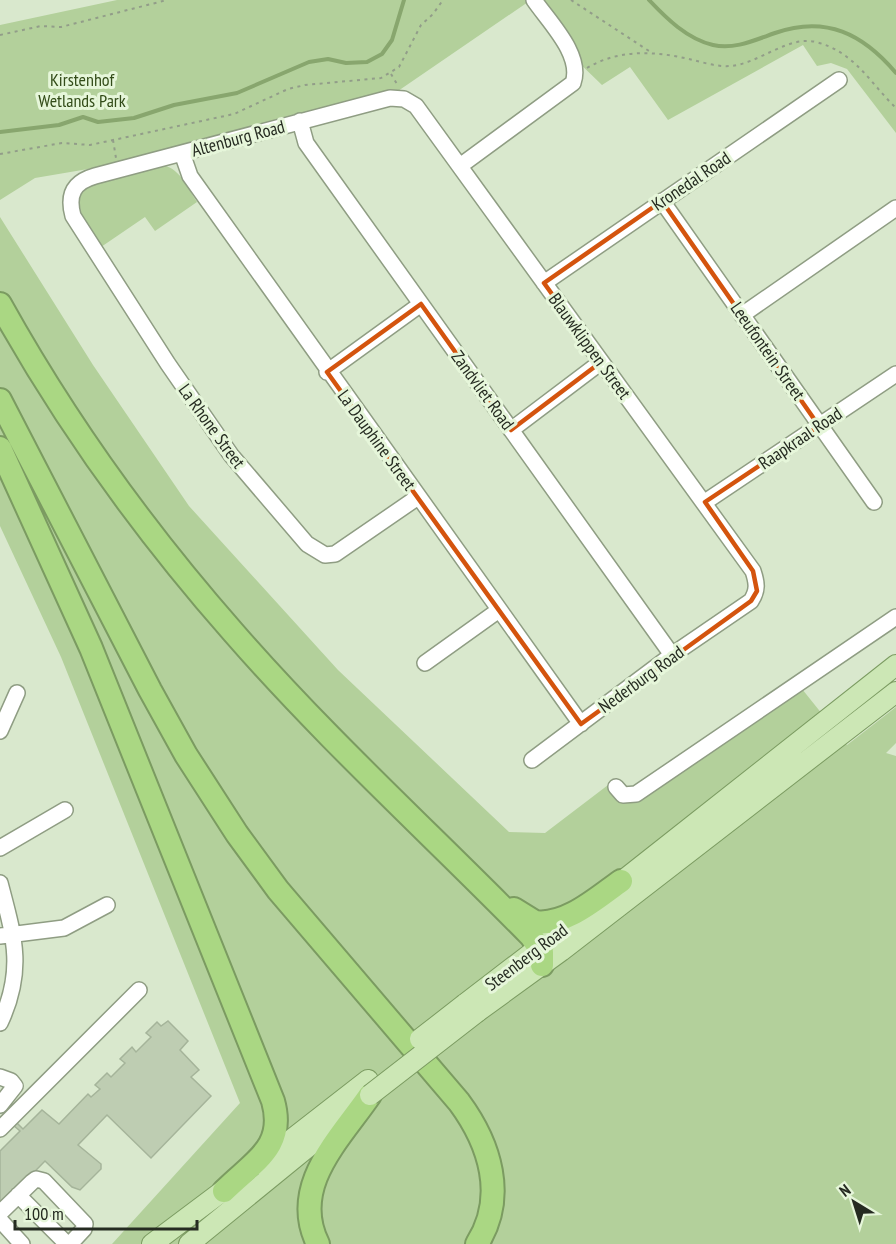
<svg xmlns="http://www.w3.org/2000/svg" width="896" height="1244" font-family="'PT Sans Narrow',sans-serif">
<rect width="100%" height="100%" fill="#d9e8cd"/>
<!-- green -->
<path fill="#b3d09b" d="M117 0H531L398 91 88 169 35 178 0 200V25Z
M534 0H896V133L847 69 831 63 817 66 803 45 668 120 630 67 602 85 574 58Z
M160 165C179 166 187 187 197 202L155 231 145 217 101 247C89 228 64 203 87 184Z
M0 217 93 365 189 506 338 670 509 832 545 833 612 782 623 795 798 684 847 745 896 707V743L886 753 896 756V1244H112L240 1103 61 657 0 526Z"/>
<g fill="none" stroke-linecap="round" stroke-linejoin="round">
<!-- stream -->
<path stroke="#88a66e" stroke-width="4" d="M649 0C666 18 687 39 713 45 734 50 755 40 775 33 826 15 863 34 896 73
M0 132 59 125 83 117 98 122 134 118 174 105 237 93 309 62 328 59 346 63 367 62 382 54 392 40 404 0"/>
</g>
<!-- building -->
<path fill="#becdb2" stroke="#a5b49a" stroke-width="1.5" d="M168 1021 188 1041 180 1050 199 1070 191 1077 211 1096 151 1158 107 1115 78 1145 101 1164V1169L80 1190 72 1187 45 1161 0 1207V1151L20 1131 13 1125 16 1122 23 1129 42 1110 59 1124 88 1094 91 1097 100 1089 95 1085 107 1073 111 1077 125 1063 120 1059 132 1047 136 1052 151 1037 146 1033 157 1022 161 1026Z"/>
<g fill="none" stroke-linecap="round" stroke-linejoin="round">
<!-- minor casing -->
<g stroke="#8f9d83" stroke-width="18">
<path id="minor" d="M300 121 306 143 672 655
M182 153 190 176 581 724
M460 166 573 83C583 55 549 22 534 0
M662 201 874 502
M544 283 839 80
M742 315 896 208
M327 372 421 304
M511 430 601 362
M418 497 335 554 325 555 307 544 231 455 168 364 73 216C67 194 74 182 95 176L390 98 404 99 416 106 753 571C757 583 758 590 751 601L672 655 532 760
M705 502 896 374
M425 663 499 610
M0 731 17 693
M616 787 623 795 636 794 896 617
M0 848 65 810
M0 883C14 936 25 970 0 1023
M0 936 64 928 107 905
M0 1077 11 1081 15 1086 0 1105
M0 1129 139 990
M18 1195 67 1244
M0 1213 32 1182 36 1179 44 1181 85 1224 84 1229 70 1244
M0 1220 22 1244"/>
</g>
<!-- major casing -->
<g stroke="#7b9b61" stroke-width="22">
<path id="major" d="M611 890 896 665
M465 1004 581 915
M477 1012 561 951 896 692
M260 1164 368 1080
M152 1244 236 1181
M189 1244 352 1111"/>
</g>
<!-- highway casing -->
<g stroke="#7b9b61" stroke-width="26">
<path id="highway" d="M0 304C65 421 145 532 233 632 326 739 432 835 531 936L542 952V965
M0 400 150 690 186 755 237 834 278 890 459 1102C490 1144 507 1197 477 1244
M0 448 91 648 273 1101C286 1147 254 1161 224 1191
M514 909 535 922C566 926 597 898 621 881
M318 1244C289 1186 340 1139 370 1095"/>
</g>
<!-- path -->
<path stroke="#929d89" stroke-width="2" stroke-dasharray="3 4.5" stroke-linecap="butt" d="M571 0 649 51
M0 35 41 26 61 27 167 0
M587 68C619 49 654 51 689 59 702 62 716 67 730 66 759 64 788 35 816 42 855 52 870 83 896 108
M391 74 397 84
M113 140 116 158
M0 154 62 143 90 145 234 114 288 89 305 85 381 78 399 67 421 25 433 14 443 0"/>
<!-- minor -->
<use href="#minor" stroke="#fff" stroke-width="15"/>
<!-- major -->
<use href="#major" stroke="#cce7b5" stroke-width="20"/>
<!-- highway -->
<use href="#highway" stroke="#aad783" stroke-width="22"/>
<!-- major-bridge casing -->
<g stroke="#7b9b61" stroke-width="22" stroke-linecap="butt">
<path id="major-bridge" d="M420 1039 465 1004
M370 1095 477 1012"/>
</g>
<!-- major-bridge -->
<use href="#major-bridge" stroke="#cce7b5" stroke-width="20"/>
</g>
<!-- marked area -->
<path fill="none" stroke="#d4540e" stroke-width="4.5" stroke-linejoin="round" d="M662 201 819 426 705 502 753 571 757 591 751 601 581 724 327 372 421 304 511 430 601 362 544 283Z"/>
<g text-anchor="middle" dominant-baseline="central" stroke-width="6" stroke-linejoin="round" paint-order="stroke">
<!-- park labels -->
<g font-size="18" fill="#334c19" stroke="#e6f6da">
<text x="82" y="79">Kirstenhof<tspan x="82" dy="21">Wetlands Park</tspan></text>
</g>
<!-- street labels -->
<g font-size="18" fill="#252b21" stroke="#e6f6da">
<text transform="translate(238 138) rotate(-15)">Altenburg Road</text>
<text transform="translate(691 181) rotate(-34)">Kronedal Road</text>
<text transform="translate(590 346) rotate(54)">Blauwklippen Street</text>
<text transform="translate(768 351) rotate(55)">Leeufontein Street</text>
<text transform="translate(483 390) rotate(54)">Zandvliet Road</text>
<text transform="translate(212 426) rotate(54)">La Rhone Street</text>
<text transform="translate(800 438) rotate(-34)">Raapkraal Road</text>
<text transform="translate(377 440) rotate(54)">La Dauphine Street</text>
<text transform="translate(641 679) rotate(-36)">Nederburg Road</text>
<text transform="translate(526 957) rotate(-37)">Steenberg Road</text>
</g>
</g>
<!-- north arrow -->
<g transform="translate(854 1202) rotate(322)" stroke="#e6f6da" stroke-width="4.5" paint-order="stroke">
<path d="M0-4.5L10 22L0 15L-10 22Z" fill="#252b21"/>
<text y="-9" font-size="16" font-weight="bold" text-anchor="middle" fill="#252b21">N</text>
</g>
<!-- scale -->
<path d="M15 1220v9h182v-9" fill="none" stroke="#252b21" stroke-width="3"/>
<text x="24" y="1220" font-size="18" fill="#252b21" stroke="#e6f6da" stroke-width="4.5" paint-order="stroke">100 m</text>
</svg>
